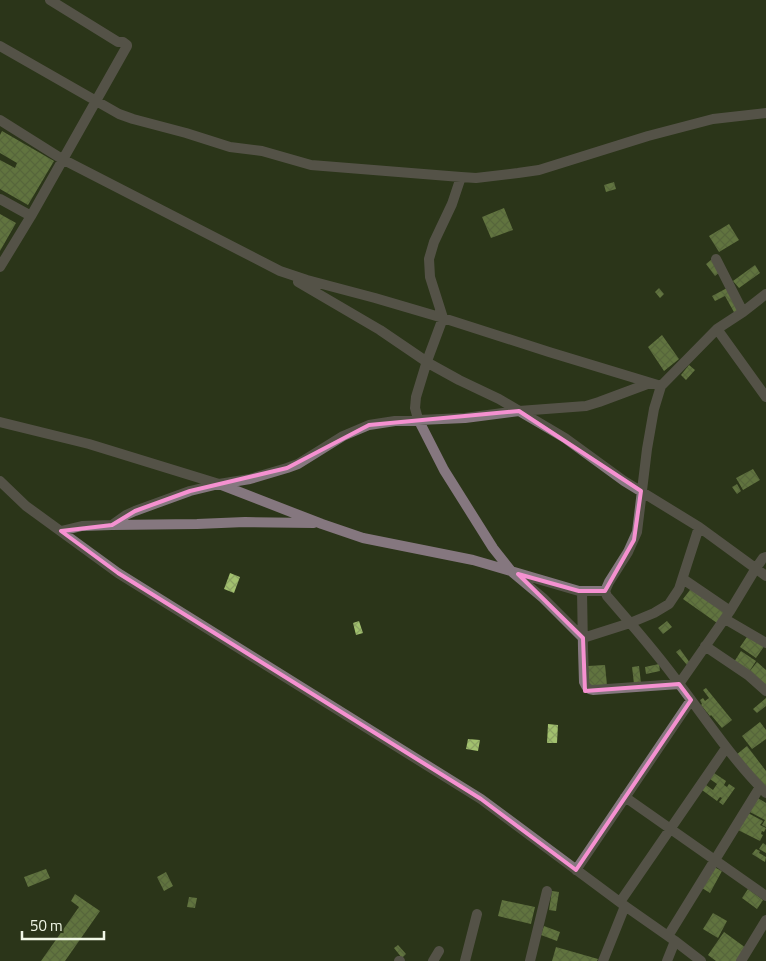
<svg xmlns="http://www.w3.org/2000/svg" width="766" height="961" font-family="'Titillium Web',sans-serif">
<defs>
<pattern id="building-cross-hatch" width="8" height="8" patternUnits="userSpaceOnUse" patternTransform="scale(1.25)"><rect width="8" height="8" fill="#a2c16e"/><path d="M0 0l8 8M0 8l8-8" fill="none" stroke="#8ca364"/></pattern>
</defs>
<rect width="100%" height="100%" fill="#2b3519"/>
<!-- building -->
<path fill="url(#building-cross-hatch)" d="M2 131 54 161 28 205 0 189V160L15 168 17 163 0 153V135Z
M614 182 616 189 606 192 604 185Z
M504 208 513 230 491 238 482 217Z
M0 214 16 223 0 251Z
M729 224 739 240 719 252 709 236Z
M712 259 721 271 715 276 706 264Z
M755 265 760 273 739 288 733 281Z
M729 287 742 311 735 314 725 296 715 301 712 296Z
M659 288 664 294 660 298 655 292Z
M662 335 679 359 664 371 648 347Z
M689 365 695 370 686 380 681 375Z
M753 469 760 480 743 490 736 478Z
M737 484 741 491 737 494 732 487Z
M230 573 240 577 234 593 224 589Z
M693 586 727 610 717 623 683 599Z
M359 621 363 633 356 635 353 623Z
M667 621 672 627 663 634 658 628Z
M749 634 765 645 756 658 740 647Z
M680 649 690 663 687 665 676 652Z
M741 651 756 661 749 672 734 662Z
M757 662 766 670V686L749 672Z
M659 664 660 671 646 674 645 667Z
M605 665 607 685H589L588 666Z
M639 666 641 683 634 684 632 667Z
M706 688 732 720 722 728 711 715 710 716 701 705 702 704 700 700 703 698 705 701 709 698 703 690Z
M766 698V706L757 713 753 709Z
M760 722 766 730V739L752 749 742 736Z
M548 724 558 725 557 743H547Z
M468 739 480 740 478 751 466 749Z
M747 746 766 771V790L736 755Z
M714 773 726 781 724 785 727 787 729 784 735 788 723 805 719 802 722 798 720 797 717 801 702 790 706 785 713 790 717 784 710 779Z
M756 797 766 803V827L762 825 765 820 748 811Z
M748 813 763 821 760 825 766 828 764 832 762 831 761 834 763 835 760 841 738 830Z
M763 843 766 845V853L759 849Z
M756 849 760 851 759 853 766 857 765 862 752 854Z
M714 867 722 871 710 893 702 888Z
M46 869 50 878 28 887 24 877Z
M166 872 173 886 164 891 157 877Z
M748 889 763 900 757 909 742 898Z
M552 891 559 892 556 911 549 910Z
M75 894 100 911 65 961H41L79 907 71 901Z
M189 897 197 898 195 908 187 907Z
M502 900 535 907 531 924 498 916Z
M713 913 727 921 718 938 703 929Z
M544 926 560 932 557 941 541 935Z
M724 932 746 948 736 961H716L708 955Z
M398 945 406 954 402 958 394 948Z
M556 947 598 959 597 961H552Z"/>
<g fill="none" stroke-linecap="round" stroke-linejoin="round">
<!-- street -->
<path stroke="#85777f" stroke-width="10" d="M0 46 119 114 133 119 186 133 230 147 262 151 311 165 461 177 476 178 518 173 539 170 648 136 713 119 766 113
M0 120 62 159 280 271 307 280 375 298 443 318 549 352 661 386
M461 177 452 204 434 242 429 259 430 277 443 318 427 361 416 397 415 408 418 419 444 470 493 548 512 572 543 598 583 638 630 623 654 613 669 604 679 589 699 527
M0 199 31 216
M716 259 743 312
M0 267 31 216 127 46V45L123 42H118L50 0
M298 282 380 330 430 364 459 380 499 399 565 438 624 481 699 527 766 576
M766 294 743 312 717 329 661 386 654 409 647 449 637 532 628 552 609 582 605 591 607 596C632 625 658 654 680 685 708 722 733 760 766 793
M717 329 766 397
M0 422 89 444 219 484 322 524 363 538 473 560 579 591H605
M0 481 26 506 118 573 481 799 625 906 675 941 701 961
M112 525 126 515 135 511 190 491 219 484 250 479 287 468 298 464 343 436 369 425 395 421 465 418 519 411 586 406 599 402 650 383
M61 531 82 526 112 525 197 524 245 522 314 523
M683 579 730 611
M582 591 583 649 584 682C586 687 588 690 593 690L679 684 730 611 756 568 763 558 766 557
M725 619 766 643
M705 646 748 675 766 691
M625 797 766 896
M576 870 691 700
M620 902 726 748
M668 936 760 787
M399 961H400
M433 961 439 951
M465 961 477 914
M530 961 547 891
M603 961 625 906
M667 961 675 941
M741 961 766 920"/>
</g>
<!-- marked area -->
<path d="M0 0H766V961H0ZM519 411 641 491 634 540 605 591H579L518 574 583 638 585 691 679 684 691 700 576 870 481 799 118 573 61 531 112 525 135 511 190 491 287 468 369 425Z" fill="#2b3519" fill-opacity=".55" fill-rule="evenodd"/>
<path fill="none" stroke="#f591d1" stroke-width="4" stroke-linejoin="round" d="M519 411 641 491 634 540 605 591H579L518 574 583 638 585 691 679 684 691 700 576 870 481 799 118 573 61 531 112 525 135 511 190 491 287 468 369 425Z"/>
<!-- scale -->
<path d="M22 931v8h82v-8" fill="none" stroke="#f1f8e7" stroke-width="2.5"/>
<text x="30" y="931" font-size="15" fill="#f1f8e7" stroke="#2b3519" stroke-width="4" paint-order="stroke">50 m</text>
</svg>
